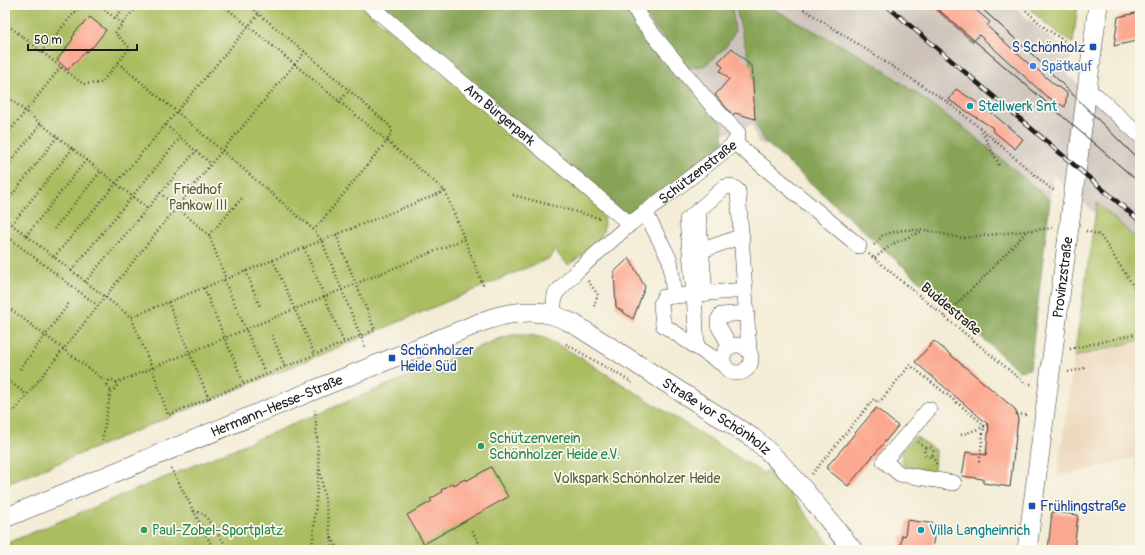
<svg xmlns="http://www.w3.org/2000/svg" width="1145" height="555" font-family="Pangolin,sans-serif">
<rect width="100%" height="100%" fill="#fbf7ec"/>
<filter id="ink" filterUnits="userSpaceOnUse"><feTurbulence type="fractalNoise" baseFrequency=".025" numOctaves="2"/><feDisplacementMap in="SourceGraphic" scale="8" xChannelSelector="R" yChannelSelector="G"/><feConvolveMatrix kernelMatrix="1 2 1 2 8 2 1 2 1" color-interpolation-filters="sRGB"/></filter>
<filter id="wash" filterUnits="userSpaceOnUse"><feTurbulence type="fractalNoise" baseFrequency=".012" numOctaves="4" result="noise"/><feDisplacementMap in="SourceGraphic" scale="16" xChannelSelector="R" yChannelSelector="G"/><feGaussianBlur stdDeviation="0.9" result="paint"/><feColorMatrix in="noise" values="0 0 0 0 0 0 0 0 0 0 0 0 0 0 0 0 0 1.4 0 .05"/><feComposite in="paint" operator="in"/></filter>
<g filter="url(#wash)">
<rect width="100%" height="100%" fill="#f3ecd6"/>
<!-- built -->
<path fill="#edd7bb" d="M1140 340V483L1134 458 1057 477 1074 357Z"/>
<!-- industrial -->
<path fill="#ccc2b9" d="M397 5H1013L1039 29 1071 54 1068 75 1094 99 1140 131V283L1099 217 1053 175 1048 216 758 143 752 125 710 139Z"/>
<!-- green -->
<path fill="#aabd60" stroke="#636c3e" d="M5 5H360L599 205C614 238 592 248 568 265L554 250 550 258 361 338 5 485Z
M1026 5H1078L1073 43 1046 24Z
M1097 203 1140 242V340L1074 357Z
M512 335H529L545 338 573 353 763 473 771 469 834 550H5V544L498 339Z
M915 436 935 450 934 473 911 469 904 466C897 452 906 447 915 436Z"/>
<!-- forest -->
<path fill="#87a456" stroke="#526039" d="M377 5H627L655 51 722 121 724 145 636 215 621 211Z
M639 5H732L735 32 725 48 704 66 687 68 653 25Z
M735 5H766L874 63 968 131 1050 200 1030 369 1019 371 763 140 755 122 752 71Z"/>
<g id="blocks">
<!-- building -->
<path fill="#fba890" d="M931 5H970L990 22 987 26 1031 66 1032 65 1055 85 1067 93 1065 107 1046 96 979 35 973 42Z
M1140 12V40L1114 46 1118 17Z
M90 17 106 30 92 48 91 47 87 52 86 51 75 63 74 62 68 70 57 60 73 39 72 38 75 34 74 33Z
M732 48 752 67 755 119 735 113 733 115 715 95 729 79 720 71 723 67 718 62Z
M956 89 987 109 1023 139 1015 149 992 130 993 128 949 100Z
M629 258 645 287 633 319 616 307 614 272Z
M934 341 1015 409 1018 419 1010 487 983 483V479L962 476 966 452 986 455 989 425 915 362Z
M876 408 898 426 848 486 826 468Z
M491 467 508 497 424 544 407 515 432 501 430 499 442 492 441 490 453 483 454 485 465 479 466 481Z
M1052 512 1078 515 1074 550H1048Z
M907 520 936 524 932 550H900L902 535 905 536Z"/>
</g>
</g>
<g filter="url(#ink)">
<use href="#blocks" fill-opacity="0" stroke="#3c3b38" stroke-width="1"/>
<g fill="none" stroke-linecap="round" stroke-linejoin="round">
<!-- minor casing -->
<g stroke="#3c3b38" stroke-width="16">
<g id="minor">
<path id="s1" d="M370 5 630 224"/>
<path d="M633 5 642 21 708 101 738 133 735 143"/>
<path d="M1087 92 1097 96 1140 136"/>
<path d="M698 211 705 293"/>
<path d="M645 212 670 260 674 296"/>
<path d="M692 254 742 236"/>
<path id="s2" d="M553 315 555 294 578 270 630 224 735 143 859 246"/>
<circle cx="737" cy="359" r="14"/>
<path d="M730 346 718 325V320L721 315 747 313"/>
<path d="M697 347 694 294 687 220 725 187C732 185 734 187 738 191L749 350"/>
<path d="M724 365 663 325 661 304 664 297 674 296 745 290"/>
<path d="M929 409 884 461 900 474 954 483"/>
</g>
</g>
<!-- major casing -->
<g stroke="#3c3b38" stroke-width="20">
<g id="major">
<path id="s3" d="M5 518 324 386 484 321C505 313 532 309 553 315 560 317 567 321 574 324L753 438C790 468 822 513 853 550"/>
<path id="s4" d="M1027 550 1098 5"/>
</g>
</g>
<!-- path -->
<path stroke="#3c3b38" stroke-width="2.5" stroke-dasharray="1 3" stroke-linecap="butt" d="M98 5 115 18
M223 5 387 141 314 230
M248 5 305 52 390 126 392 131 387 141 445 191 483 285
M797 5 946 101 985 132 1051 189 1056 191
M1020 5 1045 28 1072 46H1077
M5 23 83 84 101 83 130 48 115 33 138 5
M122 24 115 18 126 5
M41 52 81 5
M118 63 177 112 314 230 322 241 365 347
M5 95 147 208
M339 102 349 90
M166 125 211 164
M982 132 1000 167
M5 137 61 67
M5 168 42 123
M160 193 209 235 226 279
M513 195 599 218
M5 204 58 136
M5 219 131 317
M12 224 73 148
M54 229 101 171
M1086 231 1100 235 1140 296
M5 235 98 306
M209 235 243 197
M336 235 375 330 168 415 152 368 131 317 445 191
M26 236 87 159
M874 245 883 235 902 230H926L961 238 1052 228
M304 248 344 343
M869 254 1026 384H1032
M54 257 259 14
M875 258 892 244 923 231
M273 260 315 355
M71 271 180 138
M246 271 260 307
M224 280 266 375
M588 281 598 295 594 306
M85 282 196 151
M204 288 244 384
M168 302 209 399
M5 305 107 382
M944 316 983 278 1026 232
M272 335 285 367
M566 344 633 383
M1070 349 1140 333
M20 369 70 302
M1068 372 1085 368
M5 378 27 395
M107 385a5 5 0 1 1 10 0a5 5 0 1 1-10 0Z
M116 383 464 239
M1017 414 1027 415
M5 416 15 410 211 164 305 52
M961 435 989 425
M102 440 111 390
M918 442 927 449
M924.5 452a4.5 4.5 0 1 1 9 0a4.5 4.5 0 1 1-9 0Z
M932 456 937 465
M171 468 214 550
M320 470 333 550
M812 474 874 399 879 403 910 365 981 422 984 426 979 464
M194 511 204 514 229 550
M472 531 483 550
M332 538 339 550
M312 550 319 466 315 410"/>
<!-- minor -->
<use href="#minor" stroke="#fff" stroke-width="15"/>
<!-- major -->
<use href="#major" stroke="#fff" stroke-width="19"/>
<!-- tram -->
<path stroke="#1c1c1c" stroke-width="1" d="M933 5 1140 183
M978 5 1034 56 1140 161"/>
<!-- rail casing -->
<g stroke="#1c1c1c" stroke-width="4.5">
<path id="rail" d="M886 5 1140 221"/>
</g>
<!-- rail -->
<use href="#rail" stroke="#fbf7ec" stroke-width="3" stroke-dasharray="9" stroke-linecap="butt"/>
</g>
</g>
<!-- markers -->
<g fill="#1a4fb4" stroke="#fbf7ec" stroke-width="1.5">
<rect x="1089" y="43" width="8" height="8" rx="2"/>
<rect x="388" y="354" width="8" height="8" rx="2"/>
<rect x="1028" y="502" width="8" height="8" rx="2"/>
</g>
<circle fill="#3f7fe0" stroke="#fbf7ec" stroke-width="1.5" cx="1033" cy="66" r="4"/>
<g fill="#0f9aa8" stroke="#fbf7ec" stroke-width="1.5">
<circle cx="970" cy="106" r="4"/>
<circle cx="921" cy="530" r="4"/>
</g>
<g fill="#2e9e5b" stroke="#fbf7ec" stroke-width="1.5">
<circle cx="481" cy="446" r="4"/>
<circle cx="144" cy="530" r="4"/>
</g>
<g text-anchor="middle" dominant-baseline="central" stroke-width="3.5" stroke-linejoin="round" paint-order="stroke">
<!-- transit labels -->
<g font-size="14" fill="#164399" stroke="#fbf7ec" text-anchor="start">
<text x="1085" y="47" text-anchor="end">S Schönholz</text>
<text x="400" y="350">Schönholzer<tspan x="400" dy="16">Heide Süd</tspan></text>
<text x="1040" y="506">Frühlingstraße</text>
</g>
<!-- shop labels -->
<g font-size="14" fill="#366cbe" stroke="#fbf7ec" text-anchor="start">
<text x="1041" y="66">Spätkauf</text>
</g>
<!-- culture labels -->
<g font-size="14" fill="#0d838f" stroke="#fbf7ec" text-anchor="start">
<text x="978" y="106">Stellwerk Snt</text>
<text x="929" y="530">Villa Langheinrich</text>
</g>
<!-- street labels -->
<g font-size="14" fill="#1c1c1c" stroke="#fbf7ec">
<text stroke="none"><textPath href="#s1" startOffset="170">Am Bürgerpark</textPath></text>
<text stroke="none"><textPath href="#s2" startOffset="209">Schützenstraße</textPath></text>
<text stroke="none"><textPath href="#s4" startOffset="275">Provinzstraße</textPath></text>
<text transform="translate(951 309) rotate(40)">Buddestraße</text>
<text stroke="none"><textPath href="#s3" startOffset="294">Hermann-Hesse-Straße</textPath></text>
<text stroke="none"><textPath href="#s3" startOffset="781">Straße vor Schönholz</textPath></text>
</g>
<!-- park labels -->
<g font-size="14" fill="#555c37" stroke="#fbf7ec">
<text x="198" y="189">Friedhof<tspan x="198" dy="16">Pankow III</tspan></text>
<text x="637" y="478">Volkspark Schönholzer Heide</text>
</g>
<!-- leisure labels -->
<g font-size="14" fill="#27864d" stroke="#fbf7ec" text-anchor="start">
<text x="489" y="438">Schützenverein<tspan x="489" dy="16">Schönholzer Heide e.V.</tspan></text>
<text x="152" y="530">Paul-Zobel-Sportplatz</text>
</g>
</g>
<!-- margin -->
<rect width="1145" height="555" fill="none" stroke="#fbf7ec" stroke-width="20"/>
<!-- scale -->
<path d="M28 44v6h109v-6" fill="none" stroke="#1c1c1c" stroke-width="2"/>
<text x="34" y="44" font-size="12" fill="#1c1c1c" stroke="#fbf7ec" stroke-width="3" paint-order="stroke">50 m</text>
</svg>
